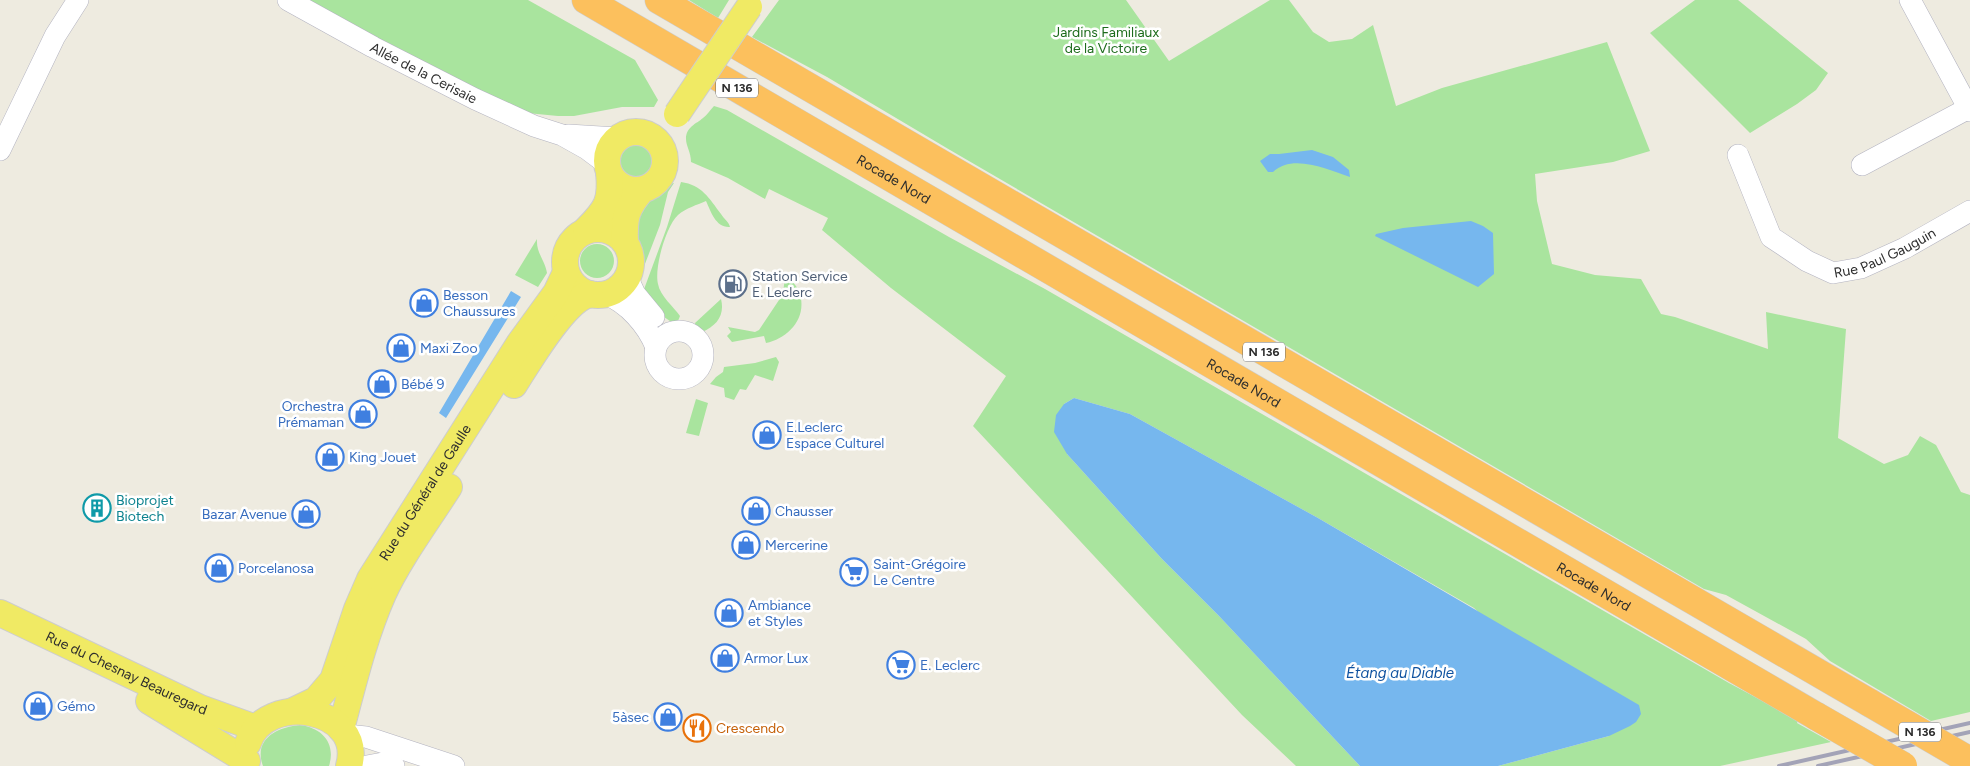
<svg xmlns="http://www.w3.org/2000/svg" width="1970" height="766" font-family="Figtree,sans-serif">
<rect width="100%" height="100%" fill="#eeebe0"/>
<!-- green -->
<path fill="#a9e49e" d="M307 0H528L635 60 658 100 654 107H622L574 116H558L527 113 505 104 341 20Z
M689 0H729L718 18Z
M779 0H1126L1169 61 1270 0H1289L1313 32 1329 42 1352 39 1373 25 1396 106 1442 88 1607 42 1650 151 1613 162 1535 174 1537 201 1552 264 1595 275 1641 279 1661 314 1675 317 1768 349 1766 312 1846 329 1838 438 1884 464 1908 455 1920 436 1936 445 1961 492 1970 495V712L1931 721 1830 661 1806 639 1726 595 1704 589 950 150 827 77 752 37Z
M1695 0H1738L1828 73 1816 90 1797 104 1750 133 1650 33Z
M714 106 727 110 949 237 1045 289 1729 683 1798 720 1797 723 1831 742 1720 766H1498L1609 736 1474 608 1318 518 1130 414 1074 398 1064 404 1067 454 1162 559 1219 616 1360 766H1296L1242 715 973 426 1006 376 891 288 822 230 828 218 769 189 765 199 728 178 691 162C691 152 686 146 686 139 686 127 696 124 703 118 707 115 710 110 714 106Z
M620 161a16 16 0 1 1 32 0a16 16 0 1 1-32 0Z
M681 182C702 185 709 198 721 214 724 219 729 222 730 227 716 228 711 212 706 201 697 205 686 208 678 215 666 226 654 268 658 284 660 296 674 307 680 316L678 321 673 323 664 317 643 292 667 227Z
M674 183 668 192 660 225 638 282 635 279 639 256 633 236 644 198 665 185Z
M537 239C536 253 545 260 547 273L538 287 515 275Z
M580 261a17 17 0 1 1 34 0a17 17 0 1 1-34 0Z
M787 275C792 281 798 287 800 294 807 319 788 338 766 343L764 336 732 342 727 336 731 332 728 327 755 332 759 330 783 294 785 276Z
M721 299C725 315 717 326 702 332 697 330 696 328 695 323Z
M776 357 779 362 773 381 755 375 746 390 740 389 734 400 725 397 724 388 710 384 716 377 723 372 724 367 755 363Z
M696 399 708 403 699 436 686 433Z
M300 725C323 728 336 744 329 766H263C253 739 277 727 300 725Z"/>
<!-- water -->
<path fill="#76b7ee" d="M1312 150 1333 157 1349 170 1350 177C1328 170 1293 153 1273 172H1268L1260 161 1270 154H1279Z
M1471 221 1483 226 1493 233 1494 274 1478 287 1375 236 1376 234 1403 228Z
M511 291 521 297 446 418 439 413Z
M1074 398 1130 414 1318 518 1639 705 1641 714 1636 722 1630 726 1609 736 1498 766H1360L1219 616 1162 559 1067 454 1054 432 1056 415 1064 404Z"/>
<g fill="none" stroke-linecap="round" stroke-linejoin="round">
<!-- minor casing -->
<g stroke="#b3b3c0" stroke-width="22">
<g id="minor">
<path id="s1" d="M288 0 373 47 475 99 534 126 562 135 587 149 607 164"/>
<path d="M1910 0 1970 111"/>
<path d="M568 135 617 138"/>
<path d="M0 150 55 36 78 0"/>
<path id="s2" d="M1738 155 1771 237 1807 261 1833 273 1861 268 1905 248 1970 211"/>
<path d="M1862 165 1969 108"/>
<path d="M627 277 635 294 654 317"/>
<path d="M605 294C628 303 647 325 656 347"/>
<circle cx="679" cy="355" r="24"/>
<path d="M346 735 366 737 454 766"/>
<path d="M367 766 383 763 394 766"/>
</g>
</g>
<!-- major casing -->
<g stroke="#cdcdcd" stroke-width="28">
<g id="major">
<circle cx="636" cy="161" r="29"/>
<circle cx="598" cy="262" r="33"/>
<path d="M586 230C607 209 612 201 609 172"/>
<path d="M625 242C624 218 626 208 642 190"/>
<path d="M514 385C529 362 564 300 590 294"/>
<path id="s3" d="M0 613 200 708 256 728"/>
<path d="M149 701 247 761"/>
<path id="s4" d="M293 711 316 700 333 680 357 609 370 579 519 344 556 293 566 272"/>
<path d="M341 729C353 684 364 637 383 594 399 559 428 520 449 487"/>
<path d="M248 743C265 691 365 707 349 766"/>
</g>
</g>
<!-- highway casing -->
<g stroke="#cdcdcd" stroke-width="29">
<g id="highway">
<path id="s5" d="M586 0 1816 716"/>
<path d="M659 0 1870 703"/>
</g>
</g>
<!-- minor -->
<use href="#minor" stroke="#fff" stroke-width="21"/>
<!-- major -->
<use href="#major" stroke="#f0ea64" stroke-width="26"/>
<!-- highway -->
<use href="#highway" stroke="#fcc05d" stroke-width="28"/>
<!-- rail -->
<path stroke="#a3a3b7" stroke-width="4" d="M1779 766 1970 723
M1818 766 1970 732"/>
<!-- major-bridge casing -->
<g stroke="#cdcdcd" stroke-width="28" stroke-linecap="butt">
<path id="major-bridge" d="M677 114 749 7"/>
</g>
<!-- highway-bridge casing -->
<g stroke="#cdcdcd" stroke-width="29" stroke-linecap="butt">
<path id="highway-bridge" d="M1870 703 1970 761
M1816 716 1903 766"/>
</g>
<!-- major-bridge -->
<use href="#major-bridge" stroke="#f0ea64" stroke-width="26"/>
<!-- highway-bridge -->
<use href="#highway-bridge" stroke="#fcc05d" stroke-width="28"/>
</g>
<!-- icons -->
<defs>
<g id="fuel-ring" transform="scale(1.4375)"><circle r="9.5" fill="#fff" stroke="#5c6f8a" stroke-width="1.5"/><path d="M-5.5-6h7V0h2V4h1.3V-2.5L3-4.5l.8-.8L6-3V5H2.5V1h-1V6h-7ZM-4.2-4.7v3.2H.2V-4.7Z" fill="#5c6f8a"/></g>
<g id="shop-ring" transform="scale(1.4375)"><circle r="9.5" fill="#fff" stroke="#3f7fe0" stroke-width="1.5"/><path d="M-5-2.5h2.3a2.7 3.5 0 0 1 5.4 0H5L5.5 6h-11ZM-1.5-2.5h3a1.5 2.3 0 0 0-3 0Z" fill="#3f7fe0"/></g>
<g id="building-ring" transform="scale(1.4375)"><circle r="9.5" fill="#fff" stroke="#0f9aa8" stroke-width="1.5"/><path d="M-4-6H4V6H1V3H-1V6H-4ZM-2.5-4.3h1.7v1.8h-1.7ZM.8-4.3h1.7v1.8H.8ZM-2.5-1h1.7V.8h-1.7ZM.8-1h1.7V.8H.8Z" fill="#0f9aa8"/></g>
<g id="supermarket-ring" transform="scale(1.4375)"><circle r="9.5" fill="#fff" stroke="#3f7fe0" stroke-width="1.5"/><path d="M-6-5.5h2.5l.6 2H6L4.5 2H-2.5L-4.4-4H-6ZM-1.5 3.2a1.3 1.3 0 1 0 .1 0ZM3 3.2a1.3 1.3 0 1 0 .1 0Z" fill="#3f7fe0"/></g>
<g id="restaurant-ring" transform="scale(1.4375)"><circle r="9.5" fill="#fff" stroke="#e8710a" stroke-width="1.5"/><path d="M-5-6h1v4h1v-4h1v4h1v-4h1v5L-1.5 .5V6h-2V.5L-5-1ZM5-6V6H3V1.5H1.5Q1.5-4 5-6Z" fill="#e8710a"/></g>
</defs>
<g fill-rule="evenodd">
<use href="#fuel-ring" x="733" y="284"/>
<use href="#shop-ring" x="424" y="303"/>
<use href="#shop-ring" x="401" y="348"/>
<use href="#shop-ring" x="382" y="384"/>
<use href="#shop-ring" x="363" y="414"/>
<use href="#shop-ring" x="767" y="435"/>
<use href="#shop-ring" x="330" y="457"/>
<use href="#building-ring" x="97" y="508"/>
<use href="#shop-ring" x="756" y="511"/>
<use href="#shop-ring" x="306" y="514"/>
<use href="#shop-ring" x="746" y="545"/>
<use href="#shop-ring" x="219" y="568"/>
<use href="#supermarket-ring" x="854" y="572"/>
<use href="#shop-ring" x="729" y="613"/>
<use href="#shop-ring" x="725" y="658"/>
<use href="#supermarket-ring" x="901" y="665"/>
<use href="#shop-ring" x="38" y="706"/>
<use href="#shop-ring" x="668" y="717"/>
<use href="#restaurant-ring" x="697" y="728"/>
</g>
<g text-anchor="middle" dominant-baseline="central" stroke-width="5" stroke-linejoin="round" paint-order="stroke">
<!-- shield labels -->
<g fill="#fff" stroke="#6c6c6c" stroke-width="1">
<rect x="716" y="78.5" width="42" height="19" rx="4"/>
<rect x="1243" y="342.5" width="42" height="19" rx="4"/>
<rect x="1899" y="722.5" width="42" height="19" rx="4"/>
</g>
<g font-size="12" font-weight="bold" fill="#2d2d2d">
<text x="737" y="88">N 136</text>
<text x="1264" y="352">N 136</text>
<text x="1920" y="732">N 136</text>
</g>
<!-- park labels -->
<g font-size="14" fill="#1d6c1c" stroke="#fff">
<text x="1106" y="32">Jardins Familiaux<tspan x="1106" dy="16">de la Victoire</tspan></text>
</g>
<!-- street labels -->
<g font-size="14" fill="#2d2d2d" stroke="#fff">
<text stroke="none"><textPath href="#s1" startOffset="154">Allée de la Cerisaie</textPath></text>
<text stroke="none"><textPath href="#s5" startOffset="356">Rocade Nord</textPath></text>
<text stroke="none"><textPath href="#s2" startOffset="216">Rue Paul Gauguin</textPath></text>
<text stroke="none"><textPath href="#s5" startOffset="761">Rocade Nord</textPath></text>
<text stroke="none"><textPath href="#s4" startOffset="262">Rue du Général de Gaulle</textPath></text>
<text stroke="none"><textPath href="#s5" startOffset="1166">Rocade Nord</textPath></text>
<text stroke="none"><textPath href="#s3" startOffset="140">Rue du Chesnay Beauregard</textPath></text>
</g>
<!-- service labels -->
<g font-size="14" fill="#4e5e75" stroke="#fff" text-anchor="start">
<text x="752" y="276">Station Service<tspan x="752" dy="16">E. Leclerc</tspan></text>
</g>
<!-- shop labels -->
<g font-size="14" fill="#366cbe" stroke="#fff" text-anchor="start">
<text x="443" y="295">Besson<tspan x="443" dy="16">Chaussures</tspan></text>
<text x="420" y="348">Maxi Zoo</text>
<text x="401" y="384">Bébé 9</text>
<text x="344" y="406" text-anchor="end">Orchestra<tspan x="344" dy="16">Prémaman</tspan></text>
<text x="786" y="427">E.Leclerc<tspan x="786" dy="16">Espace Culturel</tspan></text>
<text x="349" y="457">King Jouet</text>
<text x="775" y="511">Chausser</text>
<text x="287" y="514" text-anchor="end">Bazar Avenue</text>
<text x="765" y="545">Mercerine</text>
<text x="873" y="564">Saint-Grégoire<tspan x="873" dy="16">Le Centre</tspan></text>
<text x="238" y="568">Porcelanosa</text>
<text x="748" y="605">Ambiance<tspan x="748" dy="16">et Styles</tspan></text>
<text x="744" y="658">Armor Lux</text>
<text x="920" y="665">E. Leclerc</text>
<text x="57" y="706">Gémo</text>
<text x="649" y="717" text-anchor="end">5àsec</text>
</g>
<!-- culture labels -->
<g font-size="14" fill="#0d838f" stroke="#fff" text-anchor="start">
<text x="116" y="500">Bioprojet<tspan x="116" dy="16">Biotech</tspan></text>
</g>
<!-- food labels -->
<g font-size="14" fill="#c56008" stroke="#fff" text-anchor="start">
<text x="716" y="728">Crescendo</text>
</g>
<!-- water labels -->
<g font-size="15" font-style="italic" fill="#0f52a0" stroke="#fff">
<text x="1400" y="673">Étang au Diable</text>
</g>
</g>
</svg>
